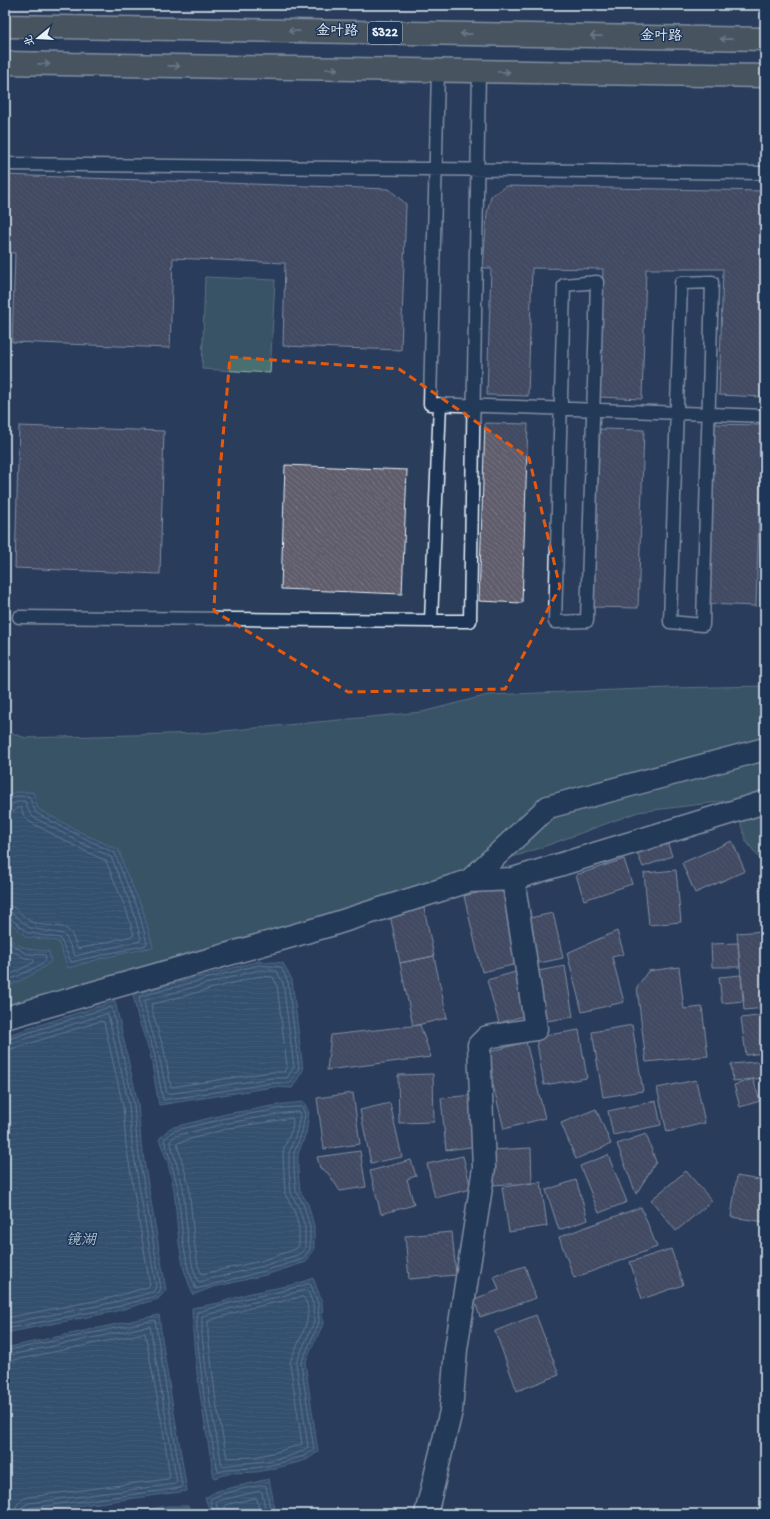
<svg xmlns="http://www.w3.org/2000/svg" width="770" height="1519" font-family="'Gochi Hand','LXGW WenKai TC',sans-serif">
<defs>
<pattern id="water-rules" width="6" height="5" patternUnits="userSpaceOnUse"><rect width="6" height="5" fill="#3f6887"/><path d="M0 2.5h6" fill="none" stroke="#5b7e99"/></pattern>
<pattern id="building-back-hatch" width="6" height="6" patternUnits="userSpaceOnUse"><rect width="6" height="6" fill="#5f5c6c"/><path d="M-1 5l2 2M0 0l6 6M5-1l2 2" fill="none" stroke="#767482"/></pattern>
</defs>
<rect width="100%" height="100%" fill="#2a3d5b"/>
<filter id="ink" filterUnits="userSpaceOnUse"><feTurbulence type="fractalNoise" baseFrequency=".025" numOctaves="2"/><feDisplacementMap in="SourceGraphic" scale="8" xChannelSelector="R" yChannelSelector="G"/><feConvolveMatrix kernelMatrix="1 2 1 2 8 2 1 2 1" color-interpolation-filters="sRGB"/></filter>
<g filter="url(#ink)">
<!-- green -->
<path fill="#4a6f71" stroke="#99b0b4" d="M205 277 275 280 270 373 202 369Z
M765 686V865L746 841 734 800 638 812 540 848 365 906 5 1009V731L26 738 203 733 422 712 488 695 669 688Z"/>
<!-- water -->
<path fill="url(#water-rules)" stroke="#839fb4" d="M15 792H33L38 809 84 834 119 850 125 870 142 907 153 947 103 958 68 968 58 941 26 937 5 918V798Z
M5 935C21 949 29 950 49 951L51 961C42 970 18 983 5 987Z
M259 961 283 963 292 980 303 1070 292 1088 273 1087 159 1105 150 1053 138 1018 133 994Z
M115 1001 138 1104 141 1143 166 1290 158 1299 113 1312 5 1333V1036Z
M304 1102 309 1113 306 1133 298 1154V1170L300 1191 308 1204 314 1226V1250L306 1262 265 1275 210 1288 193 1295 184 1270 179 1243 174 1189 168 1163 159 1139 170 1128 226 1114 284 1104Z
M313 1278 322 1302 323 1324 305 1363 318 1452 306 1460 277 1468 256 1472 231 1473 214 1478C205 1422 193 1365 192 1308L219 1303 247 1294 296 1284Z
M159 1315C166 1374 178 1432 187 1491L17 1514H7L5 1486V1348Z
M269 1479 276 1514H211L205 1498 217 1491Z
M168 1506H188L191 1514H117Z"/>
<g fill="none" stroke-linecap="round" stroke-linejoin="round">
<!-- shore -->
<path stroke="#a4bacb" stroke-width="1" d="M5 801H8L16 796H29L36 813 82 837 115 853 122 872 138 909 147 943 146 945 71 962 60 938 28 933 9 917 5 916
M5 807C13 806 16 800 25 801L29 812 33 817 79 842 111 857 133 910 141 939 140 941 75 956 66 937 63 934 30 928 12 913 5 911
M5 813 12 812 21 807 24 816 30 822 77 847 106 861 127 912 134 935 132 936 78 949C74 943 74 935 68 930 59 923 44 927 34 923 22 919 18 905 5 905
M5 940 27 954 45 955 46 959 43 964 5 982
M5 947 25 958 33 959 34 961 33 963 5 977
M259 965 281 967 288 982 299 1068 290 1083H273L163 1100 154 1052 142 1017 139 997Z
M259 970 277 971 283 983 294 1067 287 1078H272L167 1094 158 1051 147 1015 144 1001Z
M260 976 273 977 277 985 287 1066 284 1072H271L171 1087 164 1050 153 1014 151 1005Z
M5 1040 110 1007 112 1008 134 1105 137 1143 161 1289 156 1296 112 1308 5 1329
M5 1045 106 1014H108L129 1105 132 1144 156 1287 153 1292 111 1303 5 1324
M5 1051 101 1021 104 1022 123 1106 126 1145 150 1285 148 1287 110 1298 5 1318
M302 1107 305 1114 302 1132 294 1153V1170L296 1191 304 1206 310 1227V1249L303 1259 264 1271 196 1289 188 1269 183 1242 178 1188 171 1162 164 1140 173 1131 227 1118 284 1108Z
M299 1112 300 1115 297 1131 289 1153V1170L291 1193 299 1208 305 1227V1248L300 1254 263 1266 198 1282 193 1268 188 1241 183 1187 170 1141 175 1136 228 1123 285 1113Z
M286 1119 292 1118 293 1120 292 1129 284 1148 283 1154 285 1194 294 1210 299 1228V1245L296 1249 261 1261 202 1274 198 1266 194 1240 189 1186 177 1143 229 1128Z
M309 1284 311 1285 318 1303 319 1323 301 1363 314 1450 304 1456 276 1464 255 1468 230 1469 218 1472 205 1404 197 1336V1312L220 1306 248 1298 273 1293Z
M306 1290 308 1291 313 1304 314 1322 296 1363 308 1447C289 1462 246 1462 222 1466L210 1403 202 1336V1316L222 1311 249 1303 274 1298Z
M303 1297C317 1312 298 1342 292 1357L290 1363 302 1444 273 1453 254 1457 227 1458 216 1402 208 1335V1321L250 1308Z
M5 1351 155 1320 182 1486 181 1488 30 1508 27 1510 26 1514
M5 1356 150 1326 177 1482 175 1484 29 1503 22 1507 21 1514
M5 1362 145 1333 163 1429 170 1477 168 1479 28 1497C19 1500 15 1505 15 1514
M144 1514 168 1510H184L187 1514
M214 1514C214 1510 209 1502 211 1499 215 1494 256 1486 264 1485L266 1486 271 1514
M219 1514 216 1503 217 1501 260 1491 262 1492 266 1514
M225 1514V1505L255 1498 257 1499 260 1514"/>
</g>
<!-- building -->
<path fill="url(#building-back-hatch)" stroke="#e8f1f8" d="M5 175 389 189 406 204 401 350 283 346 285 263 173 258 170 348 12 342 15 253 5 252Z
M506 186 765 191V317L762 397 719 395 723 269H646L642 399 599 397 603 269 532 268 528 396 487 395 491 268H483L487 213 491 196Z
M485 423 528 424 522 603 479 601Z
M713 424 762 425 756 606 707 604Z
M19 426 164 431 160 574 15 568Z
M600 429 644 430 638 608 593 607Z
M285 465 407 470 402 594 281 589Z
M665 836 672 856 643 867 635 848Z
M732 841 745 871 695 893 682 863Z
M624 859 632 884 584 900 576 875Z
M676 870 681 922 649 925 644 873Z
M503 887 522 963 482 972 464 896Z
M765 888V923L759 889Z
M424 908 434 956 400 963 390 915Z
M553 913 563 958 535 964 525 919Z
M617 931 624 954 612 957 624 1002 582 1012 567 953Z
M765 931V1008L744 1010 737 933Z
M738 943 740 967H712L711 944Z
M434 956 447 1018 413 1026 400 963Z
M565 966 573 1017 546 1021 538 971Z
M679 967 684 1009 702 1007 708 1056 646 1062 637 987 648 971Z
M519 971 531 1014 499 1023 487 980Z
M741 975 744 1001 722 1003 719 977Z
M765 1015V1053L746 1055 741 1018Z
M420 1025 431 1057 327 1070 331 1035Z
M632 1025 643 1091 603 1097 592 1032Z
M579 1030 587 1078 544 1085 536 1037Z
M526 1042 545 1118 504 1129 485 1053Z
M765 1061V1078L733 1081 731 1064Z
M433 1074 434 1122 399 1123 398 1075Z
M753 1079 760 1101 740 1107 734 1085Z
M696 1080 705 1123 667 1132 657 1088Z
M353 1093 360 1144 324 1149 317 1098Z
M474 1095 479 1146 446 1150 441 1098Z
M656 1101 661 1125 613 1135 608 1111Z
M390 1103 402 1157 371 1163 360 1110Z
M596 1109 611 1144 576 1159 561 1123Z
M646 1134 656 1162 636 1194 617 1144Z
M531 1148 532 1183 492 1185 491 1150Z
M360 1151 366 1187 340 1191 328 1173 320 1168 317 1157Z
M608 1155 627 1202 599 1213 580 1166Z
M463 1156 471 1189 435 1198 427 1164Z
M411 1160 416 1176 407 1179 414 1205 381 1214 370 1171Z
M686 1171 712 1201 676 1231 651 1200Z
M737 1176 765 1181V1222L731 1217Z
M576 1180 588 1220 559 1230 546 1190Z
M541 1182 547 1226 509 1232 502 1187Z
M641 1207 657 1247 574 1278 559 1237Z
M452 1232 456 1275 409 1279 405 1236Z
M671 1249 683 1285 642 1299 630 1262Z
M525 1266 536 1298 480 1317 474 1299 499 1290 494 1276Z
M536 1315 559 1375 517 1391 495 1331Z"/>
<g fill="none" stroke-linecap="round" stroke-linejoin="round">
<!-- service casing -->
<g stroke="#e8f1f8" stroke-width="15">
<path id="service" d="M438 71 430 404 765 416
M5 164 765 173
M597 282 587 621 555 622 564 285Z
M712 282 703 625 670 622 681 283Z
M19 617 431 621 440 404
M431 621H470L479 71"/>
</g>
<!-- minor casing -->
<g stroke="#e8f1f8" stroke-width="25">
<path id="minor" d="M469 881 513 879
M5 1018 327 926 469 881 548 807 765 749
M426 1514 451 1411 456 1349 484 1168 479 1045 487 1037 536 1029 513 879 765 802"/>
</g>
<!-- primary casing -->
<g stroke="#e8f1f8" stroke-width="25">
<path id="primary" d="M5 26 765 39
M5 63 765 76"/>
</g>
<!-- service -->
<use href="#service" stroke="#1d3557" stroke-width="12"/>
<!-- minor -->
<use href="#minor" stroke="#1d3557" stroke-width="22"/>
<!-- primary -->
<use href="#primary" stroke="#6b7165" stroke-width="22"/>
</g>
<!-- one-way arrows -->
<defs><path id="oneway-shaft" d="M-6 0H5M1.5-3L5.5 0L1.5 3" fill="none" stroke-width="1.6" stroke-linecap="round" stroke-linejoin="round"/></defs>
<g stroke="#b6bebd">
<use href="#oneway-shaft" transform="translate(294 31) rotate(-179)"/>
<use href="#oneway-shaft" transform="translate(466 34) rotate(-179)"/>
<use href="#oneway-shaft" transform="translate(596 36) rotate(-179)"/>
<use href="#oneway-shaft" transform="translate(726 39) rotate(-179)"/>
<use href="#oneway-shaft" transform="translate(44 64) rotate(1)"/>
<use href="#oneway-shaft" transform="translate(174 66) rotate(1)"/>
<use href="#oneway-shaft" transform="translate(332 69) rotate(1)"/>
<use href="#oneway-shaft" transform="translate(504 72) rotate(1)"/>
</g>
</g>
<!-- marked area -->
<path d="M0 0H770V1519H0ZM230 357 399 369 529 458 560 587 505 689 348 692 214 611 219 482Z" fill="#2a3d5b" fill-opacity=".55" fill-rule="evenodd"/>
<path fill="none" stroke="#e8590c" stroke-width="3" stroke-dasharray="8 5" stroke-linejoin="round" d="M230 357 399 369 529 458 560 587 505 689 348 692 214 611 219 482Z"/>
<g text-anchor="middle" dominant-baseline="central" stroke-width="3" stroke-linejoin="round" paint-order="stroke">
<!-- shield labels -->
<rect fill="#1d3557" stroke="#abb9c8" stroke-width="1" x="368" y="22" width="34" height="22" rx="3"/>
<g font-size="13" font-weight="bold" fill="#e8f1f8">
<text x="385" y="33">S322</text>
</g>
<!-- street labels -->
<g font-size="14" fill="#e8f1f8" stroke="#1d3557">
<text transform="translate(337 32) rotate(1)">金叶路</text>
<text transform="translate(661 37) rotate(1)">金叶路</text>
</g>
<!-- water labels -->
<g font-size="15" font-style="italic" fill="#adc1d0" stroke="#1d3557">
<text x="81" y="1241">镜湖</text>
</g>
</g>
<!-- margin -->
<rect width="770" height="1519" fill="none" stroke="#1d3557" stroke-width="20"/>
<rect x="10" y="10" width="750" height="1499" fill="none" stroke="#e8f1f8" stroke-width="1.5" filter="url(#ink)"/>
<!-- north arrow -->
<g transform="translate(38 38) rotate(252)" stroke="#1d3557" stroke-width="3" paint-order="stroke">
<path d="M0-3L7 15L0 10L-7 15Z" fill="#e8f1f8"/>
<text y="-6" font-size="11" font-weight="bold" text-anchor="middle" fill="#e8f1f8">北</text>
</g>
</svg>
